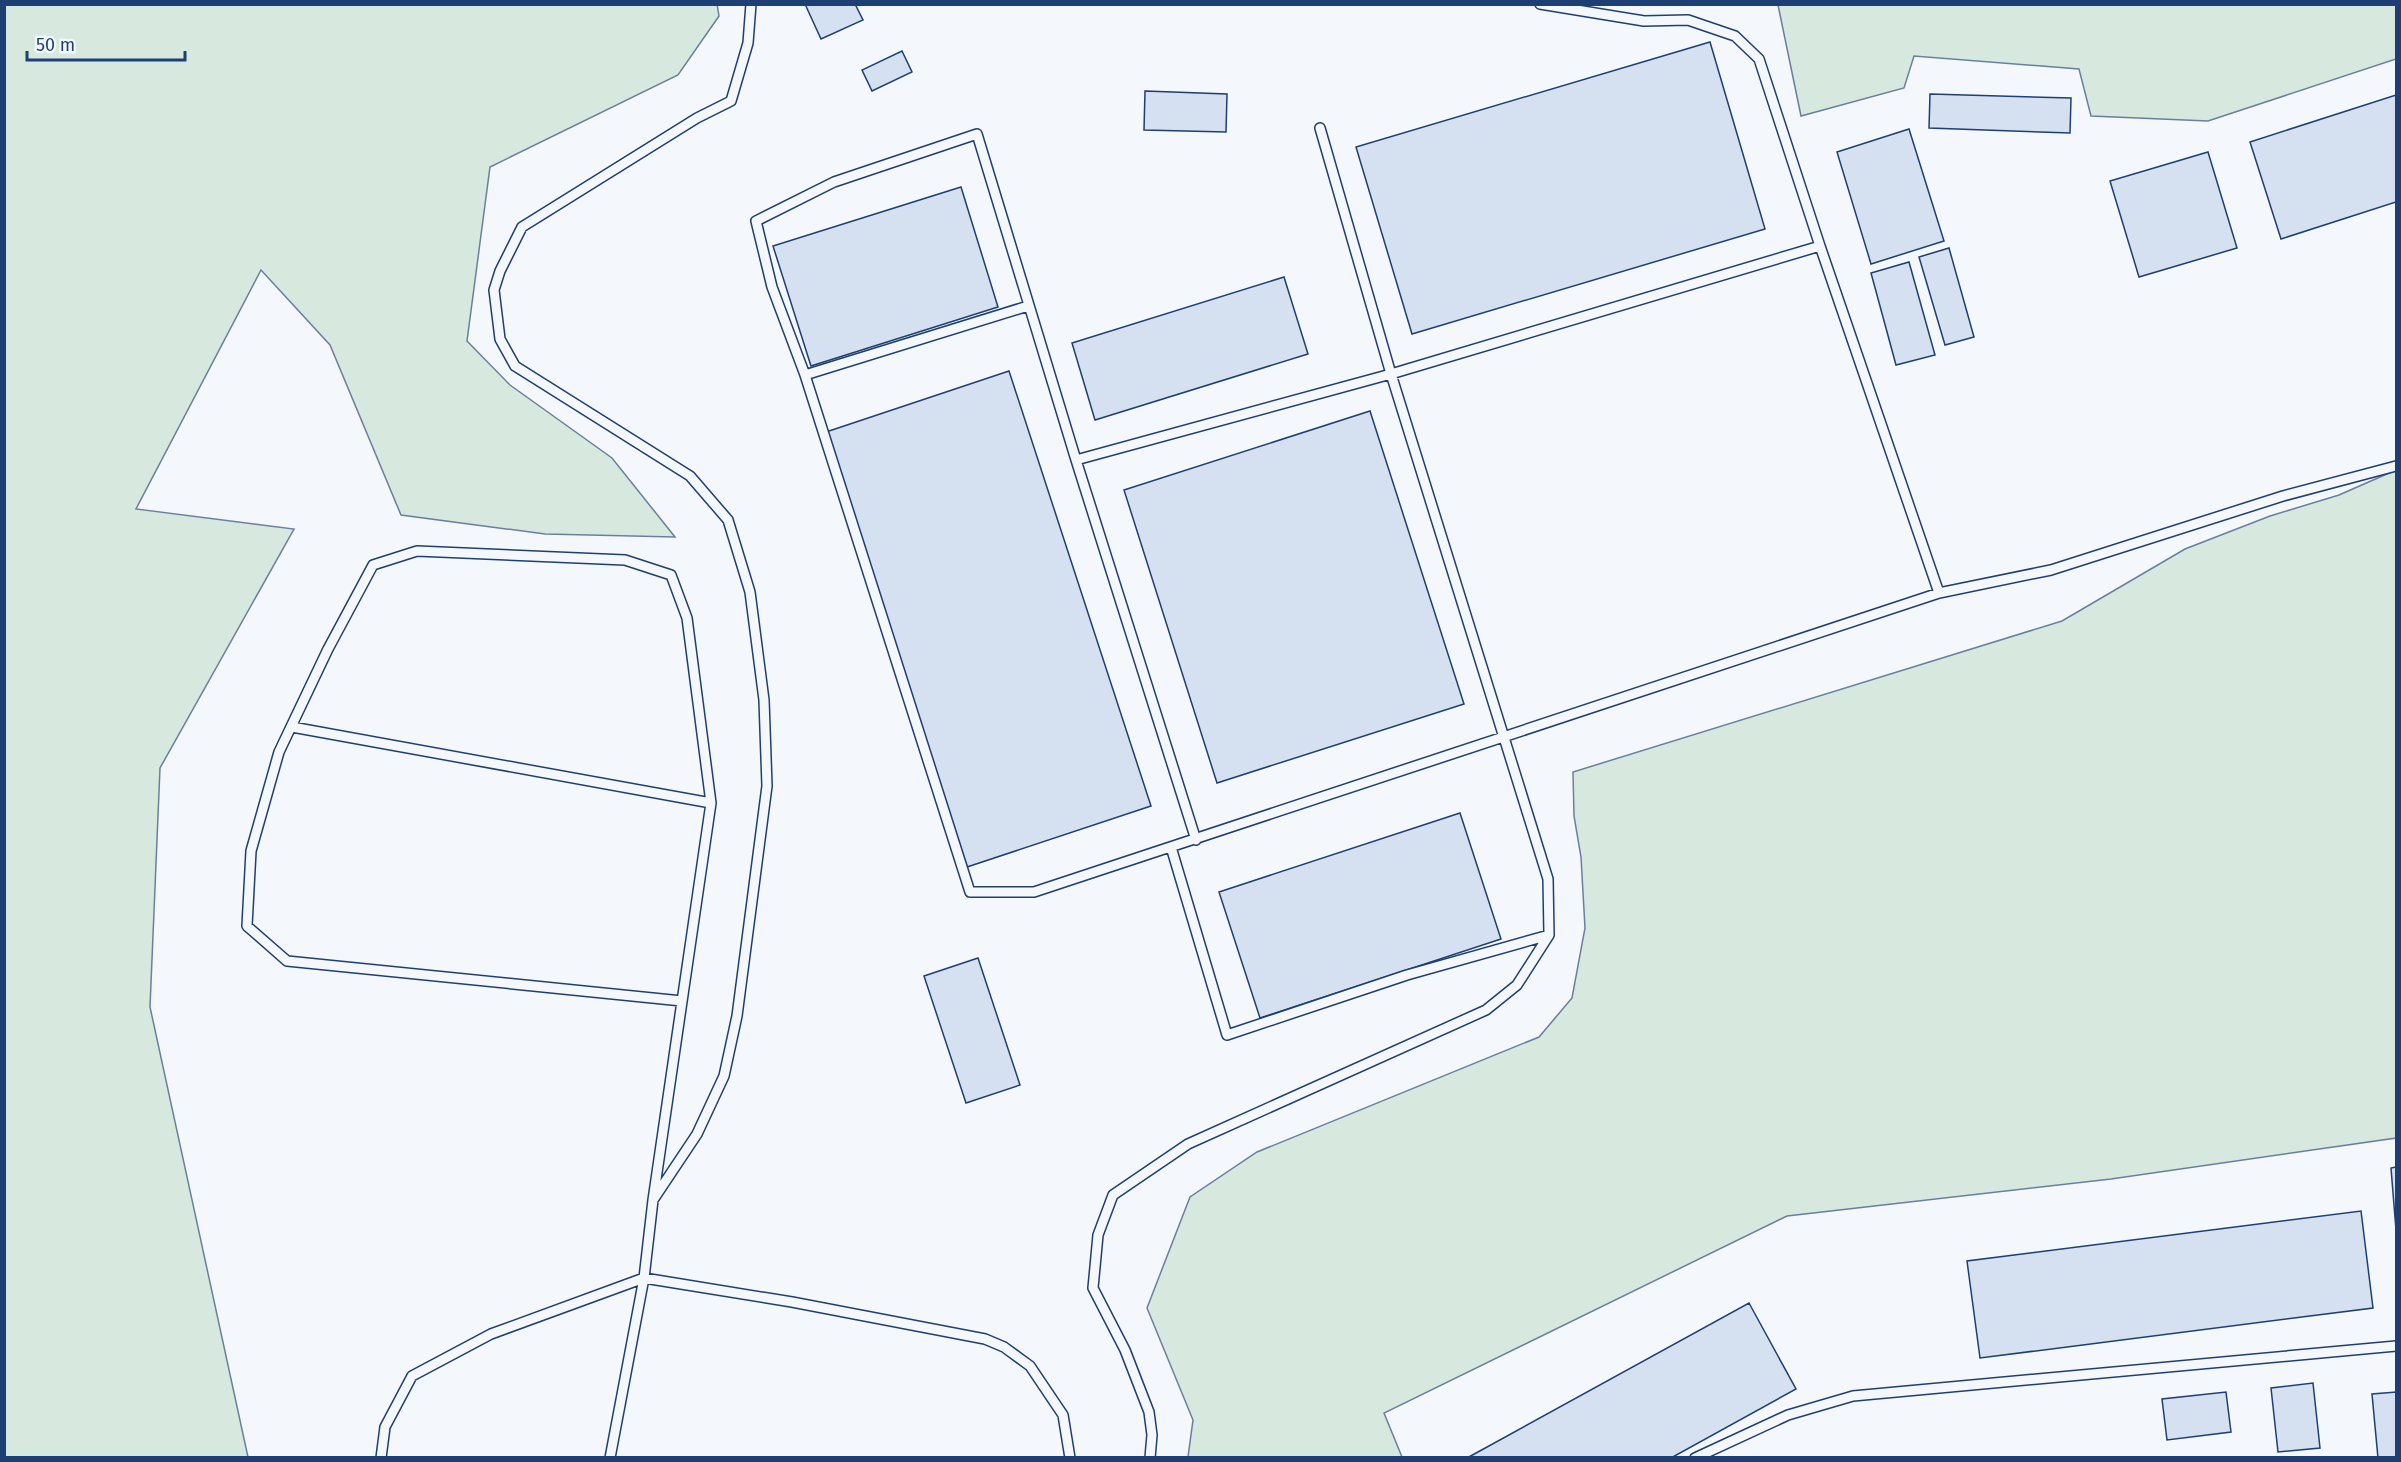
<svg xmlns="http://www.w3.org/2000/svg" width="2401" height="1462" font-family="'Fira Sans',sans-serif">
<rect width="100%" height="100%" fill="#f4f7fb"/>
<!-- green -->
<path fill="#d7e8df" stroke="#687fa3" stroke-width="1.5" d="M5 4H717L719 16 678 75 490 167 467 341 510 385 612 458 675 537 545 534 401 515 330 345 261 270 136 509 294 529 160 768 150 1007 248 1457H5Z
M1778 5H2396V59L2208 121 2091 116 2079 69 1914 56 1904 88 1801 116Z
M2396 470V1138L2111 1179 1787 1216 1384 1413 1402 1457H1188L1193 1420 1147 1308 1190 1197 1257 1152 1539 1037 1572 998 1585 928 1581 857 1574 816 1573 772 2062 621 2185 549 2270 516 2339 495Z"/>
<!-- building -->
<path fill="#d5e0f0" stroke="#1d3f73" stroke-width="1.5" d="M805 4H855L863 20 821 39Z
M1710 42 1765 229 1412 334 1356 147Z
M902 51 912 72 872 91 862 70Z
M1145 91 1227 94 1226 132 1144 130Z
M1930 94 2071 98 2070 133 1929 128Z
M2396 95V202L2281 239 2250 142Z
M1909 129 1944 241 1871 264 1837 152Z
M2208 152 2237 248 2139 277 2110 181Z
M961 187 998 307 811 366 773 246Z
M1949 248 1974 337 1945 345 1919 257Z
M1909 262 1935 355 1896 365 1871 273Z
M1284 277 1308 354 1095 420 1072 343Z
M1009 371 1151 806 967 867 826 432Z
M1370 411 1464 704 1217 783 1124 490Z
M1460 813 1501 939 1260 1018 1219 892Z
M978 958 1020 1085 966 1103 924 976Z
M2396 1167V1230L2391 1168Z
M2361 1211 2373 1308 1980 1358 1967 1261Z
M1749 1303 1796 1389 1671 1458H1467Z
M2313 1383 2320 1448 2278 1452 2271 1388Z
M2226 1392 2231 1432 2167 1440 2162 1399Z
M2396 1392V1458H2378L2372 1394Z"/>
<g fill="none" stroke-linecap="round" stroke-linejoin="round">
<!-- service casing -->
<g stroke="#1d3f73" stroke-width="12">
<path id="service" d="M1540 4 1644 21 1688 20 1735 36 1759 59 1820 246
M805 375 1028 306
M1076 460 977 134 834 182 756 221 772 287 805 375 970 892H1034L1939 593 2051 570 2283 496 2396 466
M292 727 711 803
M1196 840 1076 460 1391 374 1820 246 1939 593
M1171 847 1227 1035 1407 975 1549 935
M653 1200 711 803 687 618 671 575 625 560 417 551 373 565 328 649 279 752 251 851 247 926 287 961 682 1001
M381 1458 385 1427 412 1376 491 1334 644 1278 792 1302 985 1339 1004 1347 1030 1366 1063 1415 1070 1458
M610 1458 644 1278 653 1200 697 1134 724 1076 737 1016 767 786 764 700 750 592 728 520 690 476 515 366 500 339 494 290 500 271 522 227 697 118 731 101 748 43 751 4
M1150 1458 1152 1435 1149 1412 1125 1350 1093 1288 1098 1235 1113 1195 1188 1144 1486 1010 1517 985 1549 935 1548 879 1391 374 1320 128
M1695 1458 1788 1415 1853 1396 2396 1346"/>
</g>
<!-- service -->
<use href="#service" stroke="#f4f7fb" stroke-width="9"/>
</g>
<!-- border -->
<rect width="2401" height="1462" fill="none" stroke="#1d3f73" stroke-width="12"/>
<!-- scale -->
<path d="M27 51v9h158v-9" fill="none" stroke="#1d3f73" stroke-width="3"/>
<text x="36" y="51" font-size="18" fill="#1d3f73" stroke="#f4f7fb" stroke-width="4.5" paint-order="stroke">50 m</text>
</svg>
